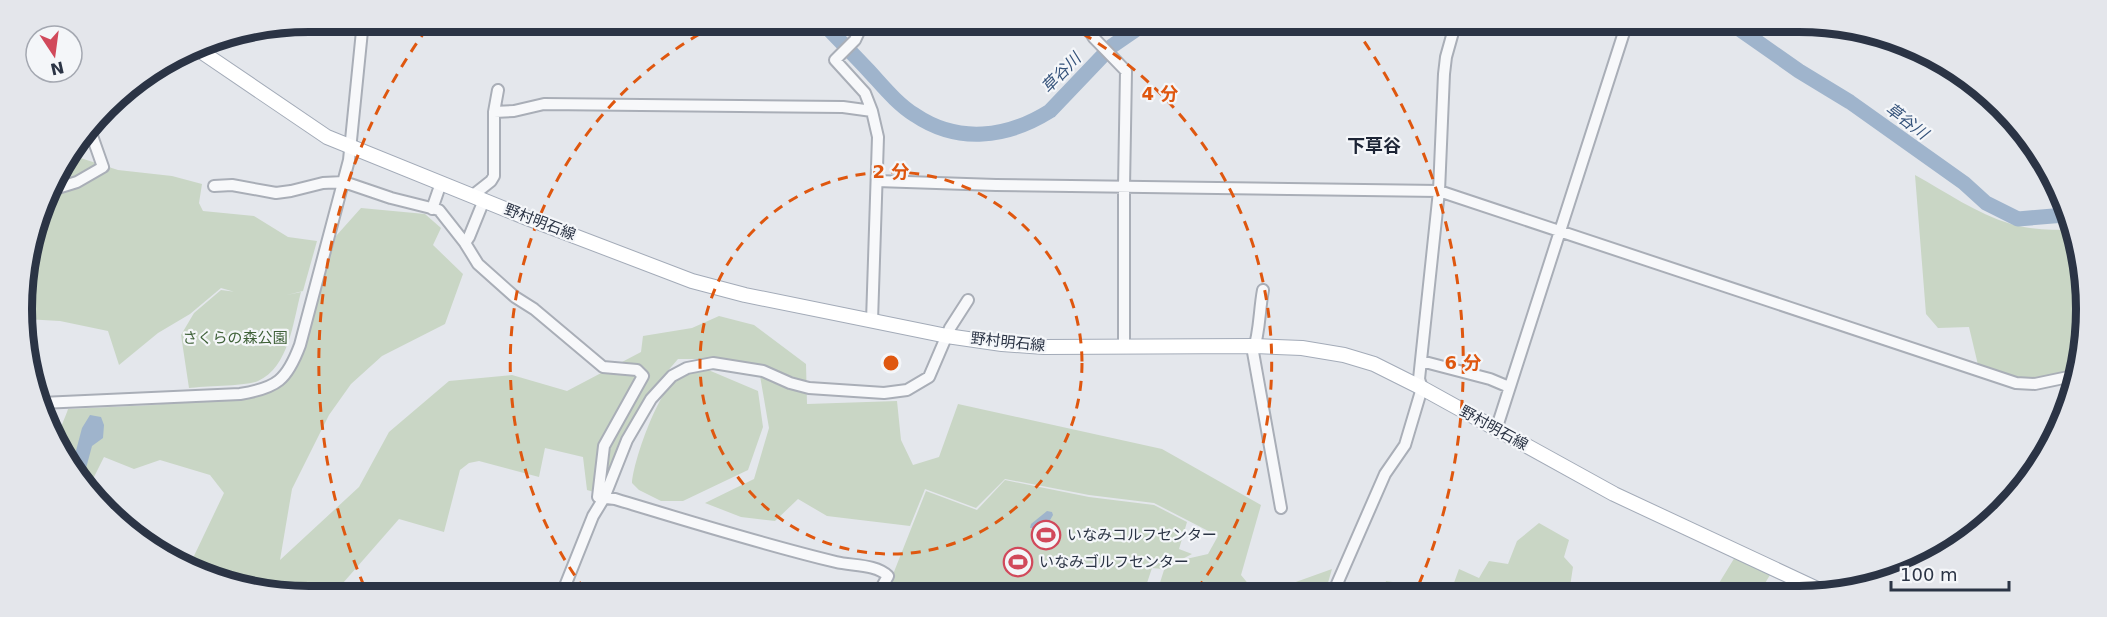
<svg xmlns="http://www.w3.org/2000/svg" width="2107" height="617" font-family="'DejaVu Sans','Noto Sans JP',sans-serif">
<rect width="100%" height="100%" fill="#e4e7ec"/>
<!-- green -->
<path fill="#c9d6c5" d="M71 155 118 170 172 176 202 184 199 203 203 211 254 216 288 237 317 241 303 291 287 295 301 292C293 322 289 367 258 381 246 386 204 386 189 388L181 335 194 313 221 290 277 297 235 292 221 288 190 314 158 333 119 365 108 331 60 321 25 319 22 289 51 181Z
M1915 175C1946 192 1977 214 2011 224 2031 230 2051 230 2071 230L2080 252 2081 362 2069 363V375L2028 383 1978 365 1969 327 1938 328 1926 314Z
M361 208 425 214 441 228 433 245 463 274 445 324 382 356 351 384 329 415 292 489 280 560 359 487 389 432 449 381 512 375 567 391 641 352 643 336 692 328 719 316 754 325 806 364 807 404 897 401 901 440 913 465 939 457 958 404 1162 449 1261 505 1241 575 1255 592H1157L1164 570 1186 559 1208 554 1218 536 1154 503 1089 495 1005 479 976 508 925 489 910 526 827 516 798 499 775 521 741 517 705 503 754 479 769 428 758 364 716 359H678L653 388 616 457 601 494 587 490 583 457 545 448 539 477 479 461 469 463 460 470 444 532 399 519 336 591H253L185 563 193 558 224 493 210 475 160 460 134 469 104 457 94 477 90 493C79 482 57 448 60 432 61 425 66 416 68 409L153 405 197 400 252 396 279 387 289 379 300 357 336 236Z
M706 369 758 391 763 427 748 470 683 501H661L639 490 632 483C634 459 657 395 675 380 683 372 695 372 706 369Z
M1005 480 1089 497 1154 505 1187 522 1179 549 1192 554 1163 569 1152 568 1144 592H886L926 491 977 510Z
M1539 523 1569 540 1564 557 1573 567 1569 593H1383L1386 581 1451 591 1459 569 1479 578 1489 561 1508 564 1517 541Z
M1735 557 1770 575 1759 593H1713Z
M1332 569 1325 593 1268 592Z"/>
<!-- water -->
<path fill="#9fb4cc" d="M90 415 101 417 104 425 103 438 92 446 85 472 78 479 72 466 82 428Z
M1047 511 1052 512 1053 515 1046 527 1030 528 1031 524Z"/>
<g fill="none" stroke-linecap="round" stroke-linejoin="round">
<!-- river -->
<path stroke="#9fb4cc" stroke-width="15" d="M823 23C838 39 853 54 868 70 882 85 897 104 915 115 958 144 1007 138 1050 111L1112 46 1144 24
M1735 26 1799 71 1850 102 1964 183 1986 203 2018 219 2065 215"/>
<!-- minor casing -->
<g stroke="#a9aeb7" stroke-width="14">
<path id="minor" d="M863 23 855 40 835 60 865 93 872 111
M1085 24 1094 38 1126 71 1124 187V346
M494 112 498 90
M877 181 996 185 1439 191 2016 383 2035 384 2073 376 2074 381
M214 186 232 185 276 193 291 191 323 183 344 182 391 198 439 210 465 243
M48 191 77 182 103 167 90 130
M472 196 491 181 494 176V112L514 111 544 104 843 107 872 111 878 137 872 321
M484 200 469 237 465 243 478 264 515 297 534 309 603 367 637 370 643 376 604 446 598 497 615 499C688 521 761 544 836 562 852 566 876 564 888 576L879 592
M432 209 441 183
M1263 290C1259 311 1260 332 1253 352L1281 508
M1421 361 1490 379 1509 387
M41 403 240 394C277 388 287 380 300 345L349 160 363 21
M1496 430 1626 26
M563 591 593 516 604 498 627 440 651 399 672 376 687 368 713 363 763 371 790 383 809 388 884 393 907 390 929 377 950 328 968 300
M1333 593 1385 474 1405 445 1422 388 1419 379 1439 191 1444 74 1446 57 1455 25"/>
</g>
<!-- major casing -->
<g stroke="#a3abb8" stroke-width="16">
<path id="major" d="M193 46 327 137 527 218 692 281 745 295 834 313 947 336 1002 344 1044 347 1255 346 1302 348 1344 355 1374 364 1422 388 1614 494 1828 594"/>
</g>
<!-- minor -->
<use href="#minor" stroke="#f7f8fa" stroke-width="10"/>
<!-- major -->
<use href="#major" stroke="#fff" stroke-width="14"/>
</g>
<!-- distance rings -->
<g fill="none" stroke="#df570f" stroke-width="3" stroke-dasharray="10 8">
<circle cx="891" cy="363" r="191"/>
<path d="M585 590A381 381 0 0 1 718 24M1067 25A381 381 0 0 1 1195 592"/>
<path d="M364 586A572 572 0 0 1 431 23M1354 27A572 572 0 0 1 1416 591"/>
</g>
<!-- icons -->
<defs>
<g id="stadium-ring" transform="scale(1.5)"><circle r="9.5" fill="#f4f6f9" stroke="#d1495b" stroke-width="1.5"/><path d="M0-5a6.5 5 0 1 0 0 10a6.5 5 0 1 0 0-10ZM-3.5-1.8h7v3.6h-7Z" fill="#d1495b"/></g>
</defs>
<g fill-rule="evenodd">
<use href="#stadium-ring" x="1046" y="535"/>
<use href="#stadium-ring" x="1018" y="562"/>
</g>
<g text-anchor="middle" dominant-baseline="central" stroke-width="4.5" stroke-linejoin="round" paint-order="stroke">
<!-- street labels -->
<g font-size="15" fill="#2b3445" stroke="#f4f6f9">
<text transform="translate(540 222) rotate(21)">野村明石線</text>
<text transform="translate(1008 342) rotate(6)">野村明石線</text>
<text transform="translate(1494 428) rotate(29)">野村明石線</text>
</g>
<!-- park labels -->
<g font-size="15" fill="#3f6138" stroke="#f4f6f9">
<text x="235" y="338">さくらの森公園</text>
</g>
<!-- poi labels -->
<g font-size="15" fill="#2b3445" stroke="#f4f6f9" text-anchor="start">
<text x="1067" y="535">いなみコルフセンター</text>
<text x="1039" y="562">いなみゴルフセンター</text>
</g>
<!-- water labels -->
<g font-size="16" font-style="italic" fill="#34527a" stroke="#f4f6f9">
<text transform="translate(1061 73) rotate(-46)">草谷川</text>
<text transform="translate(1907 121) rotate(37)">草谷川</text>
</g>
<!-- quarter labels -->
<g font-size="18" font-weight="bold" fill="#1d2536" stroke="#f4f6f9">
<text x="1374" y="145">下草谷</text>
</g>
</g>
<!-- crop -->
<path d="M0 0H2107V617H0ZM309 32H1799A277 277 0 0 1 2076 309V309A277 277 0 0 1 1799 586H309A277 277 0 0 1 32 309V309A277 277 0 0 1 309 32Z" fill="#e4e6eb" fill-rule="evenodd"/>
<path fill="none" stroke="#2b3445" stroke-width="8" d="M309 32H1799A277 277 0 0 1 2076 309V309A277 277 0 0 1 1799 586H309A277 277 0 0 1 32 309V309A277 277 0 0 1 309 32Z"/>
<circle cx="891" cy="363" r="9" fill="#df570f" stroke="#f4f6f9" stroke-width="3"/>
<g font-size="18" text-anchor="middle" font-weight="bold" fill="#df570f" stroke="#f4f6f9" stroke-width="4.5" stroke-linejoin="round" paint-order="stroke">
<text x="1160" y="100">4 分</text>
<text x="891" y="178">2 分</text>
<text x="1463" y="369">6 分</text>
</g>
<!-- north arrow -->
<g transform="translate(54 54) rotate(167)"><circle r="28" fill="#f4f6f9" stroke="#a4a8b1" stroke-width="1.5"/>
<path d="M0-4.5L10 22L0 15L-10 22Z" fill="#d1495b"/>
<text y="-9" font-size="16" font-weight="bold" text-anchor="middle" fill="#2b3445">N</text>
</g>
<!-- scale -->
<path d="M1891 581v9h118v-9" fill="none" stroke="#2b3445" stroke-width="3"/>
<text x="1900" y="581" font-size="18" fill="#2b3445" stroke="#f4f6f9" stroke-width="4.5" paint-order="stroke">100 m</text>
</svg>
